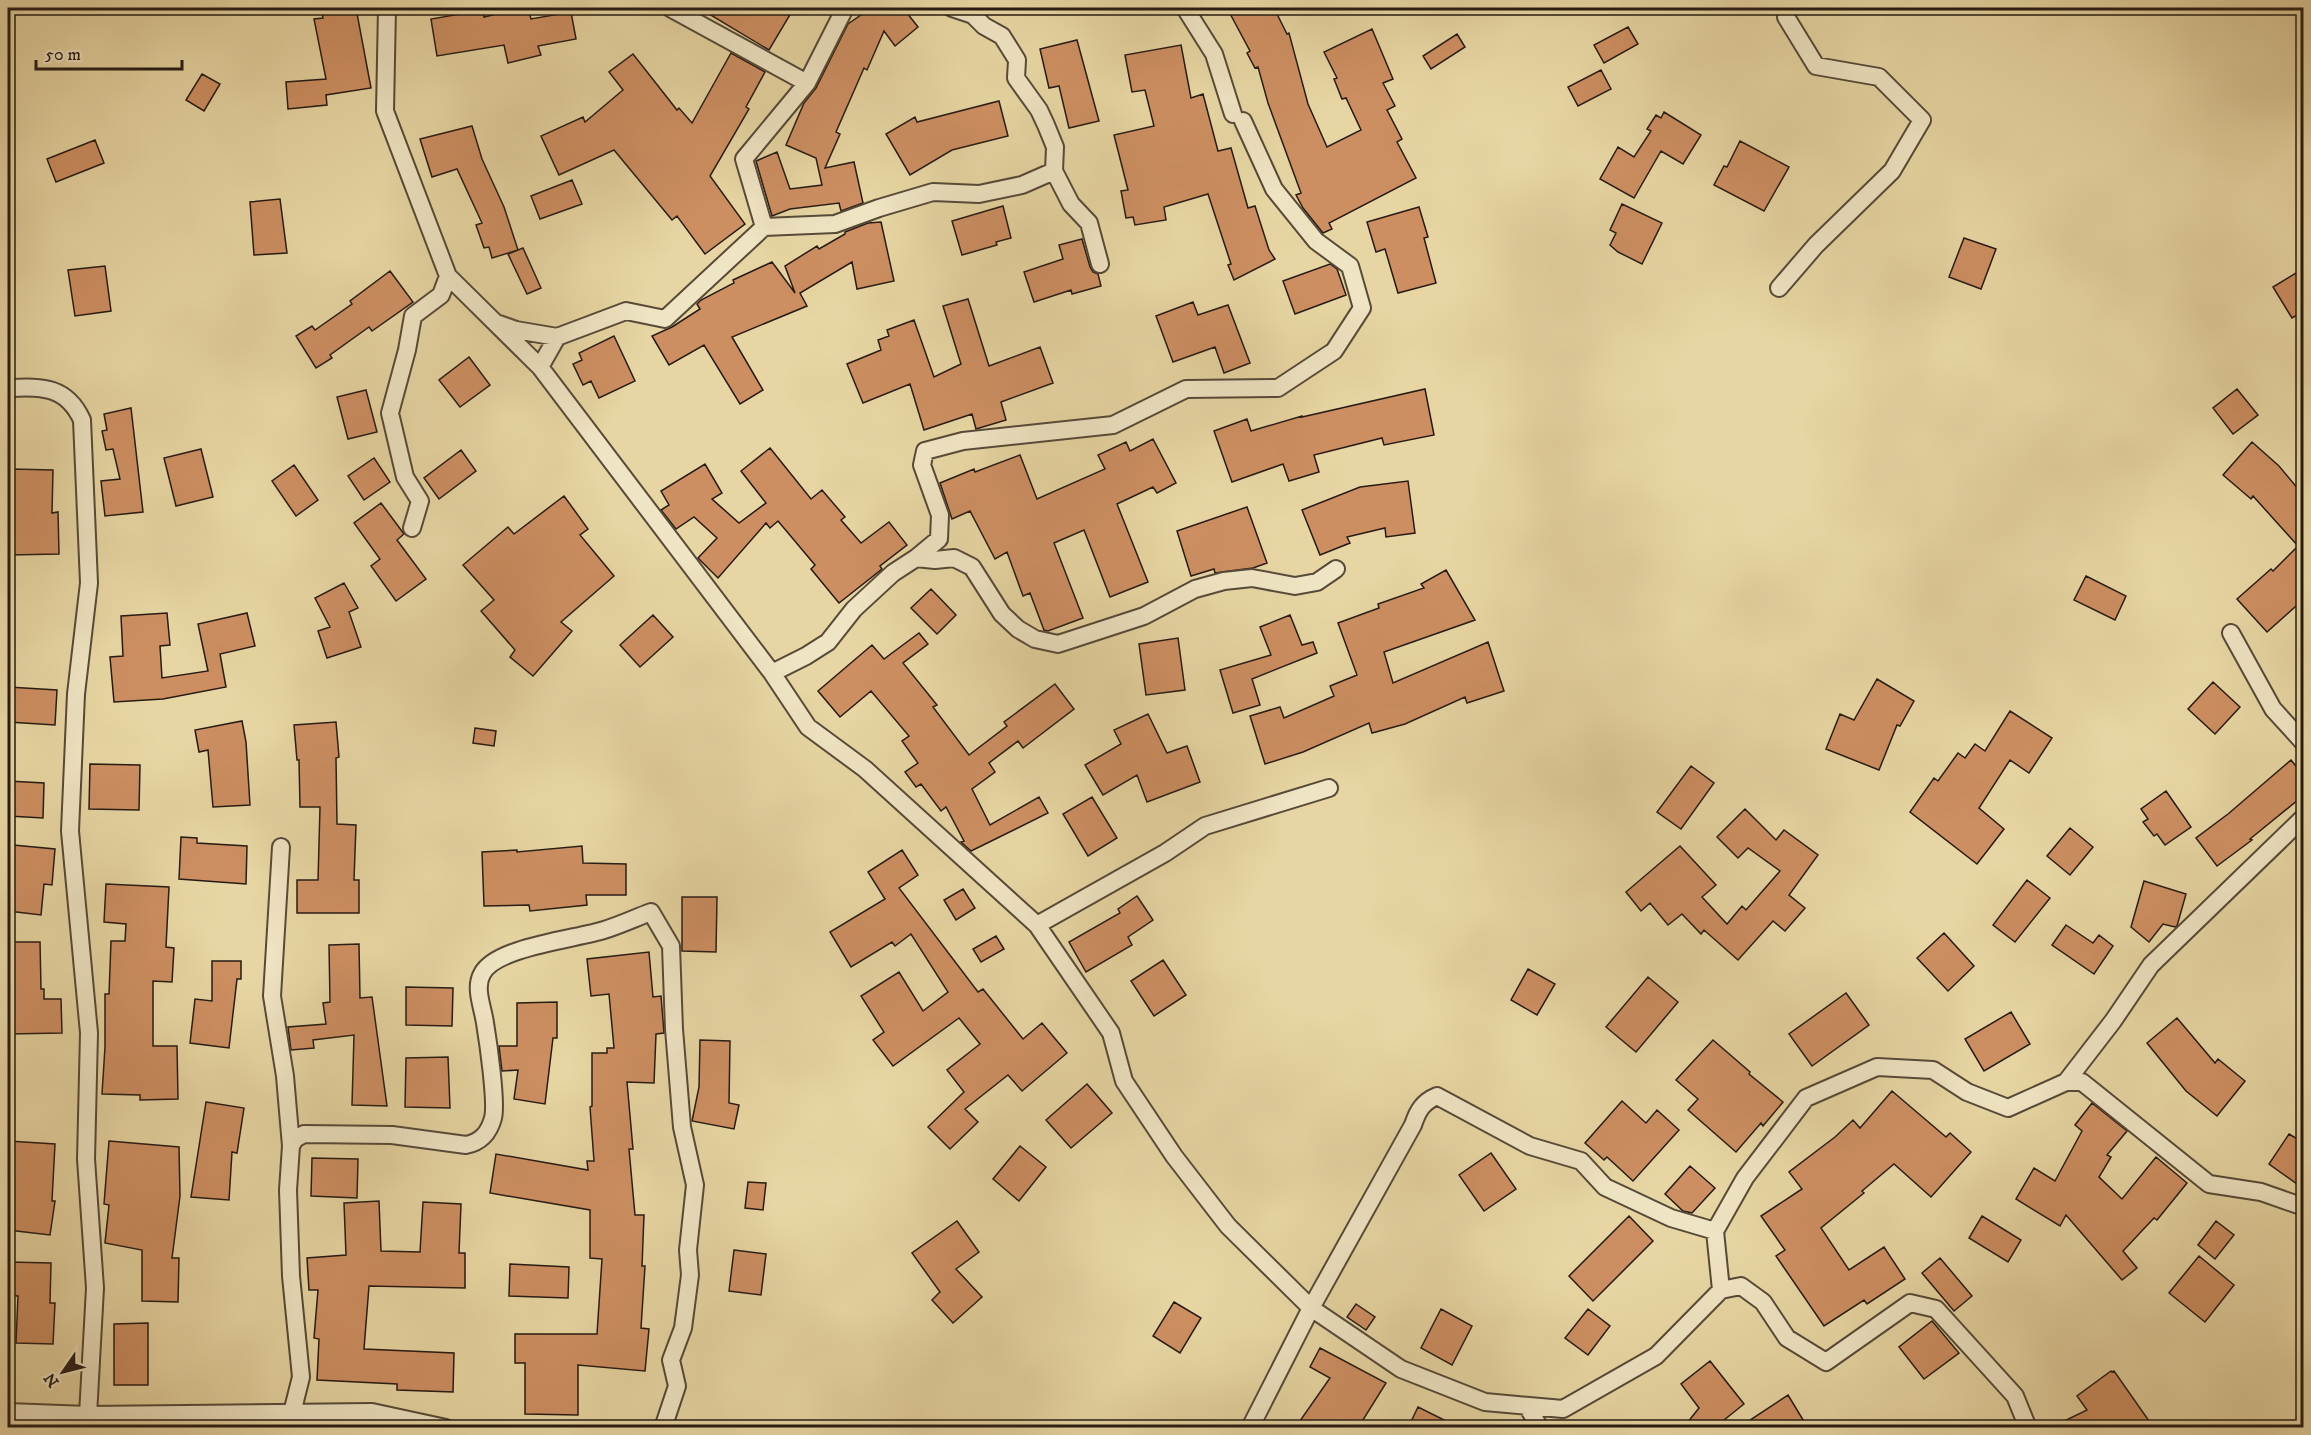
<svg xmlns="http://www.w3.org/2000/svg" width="2311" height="1435" font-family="'IM FELL DW Pica',serif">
<rect width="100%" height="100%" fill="#e7d6a3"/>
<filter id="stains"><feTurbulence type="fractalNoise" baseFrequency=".00333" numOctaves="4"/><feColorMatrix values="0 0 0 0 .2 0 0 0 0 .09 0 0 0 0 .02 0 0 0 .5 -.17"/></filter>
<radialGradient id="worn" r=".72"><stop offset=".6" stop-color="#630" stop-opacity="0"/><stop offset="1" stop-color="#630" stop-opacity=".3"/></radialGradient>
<!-- building -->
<path fill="#cd8f62" stroke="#261b14" stroke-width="1.5" d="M321 8H356L371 88 326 95 327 105 288 109 286 82 326 79 314 19 323 18Z
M522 8H528L531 19 571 12 576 39 538 46 541 55 508 63 504 45 437 56 431 19 483 10 484 17Z
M699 8H794L769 50Z
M871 8H903L918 27 895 46 884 31 867 70 864 68 836 132 840 134 825 168 854 162 863 203 841 211 839 203 790 209 772 216 756 161 777 152 790 189 822 185 816 158 786 145 804 103 816 88 848 24Z
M1227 8H1274L1287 34 1289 33 1308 104 1327 147 1361 130 1346 98 1342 99 1334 79 1337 78 1324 52 1372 29 1393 79 1383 83 1395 106 1387 110 1402 139 1397 142 1416 178 1329 223 1332 229 1323 233 1303 208 1296 195 1301 193 1268 103 1258 67 1255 68 1247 53 1250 51Z
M1628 27 1638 44 1604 63 1594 45Z
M1457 34 1465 47 1431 69 1423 56Z
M1077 40 1099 121 1069 128 1059 86 1049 88 1040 49Z
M1181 45 1191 98 1203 94 1218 151 1231 148 1248 208 1255 206 1269 250 1275 259 1234 280 1228 265 1231 264 1208 194 1164 207 1166 220 1135 225 1133 217 1126 218 1121 191 1128 190 1114 135 1154 126 1145 90 1132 92 1125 55Z
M731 53 765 72 746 107 749 109 710 176 745 224 705 254 677 216 672 220 614 150 559 175 541 136 583 117 585 122 623 90 609 72 633 54 677 110 679 108 692 123Z
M1601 70 1611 89 1578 106 1568 87Z
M202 74 220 84 204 111 186 100Z
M999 101 1008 136 952 150 910 175 886 134 915 117 917 122Z
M1664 112 1701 135 1683 164 1661 151 1634 198 1600 179 1618 147 1634 157 1651 131 1647 129 1656 115 1661 118Z
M472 126 482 159 504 207 518 250 492 258 489 247 484 248 476 225 482 223 457 169 432 177 420 139Z
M95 140 104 163 56 182 47 159Z
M1740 141 1789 167 1764 211 1714 185 1724 166 1727 167Z
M572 180 582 204 540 219 531 196Z
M280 199 287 253 254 255 250 202Z
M1622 204 1662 223 1642 264 1618 252 1610 245 1616 233 1610 230Z
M1003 206 1011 238 996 242 997 245 962 255 952 221Z
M1419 207 1428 237 1424 238 1436 283 1398 293 1385 249 1376 252 1367 222Z
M881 222 894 281 857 289 852 262 800 293 807 306 732 337 763 390 740 404 704 345 669 365 652 336 672 327 700 309 697 304 701 300 734 283 733 280 772 262 795 293 785 266 817 246 819 249 845 234V232L868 223Z
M1964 238 1996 249 1981 289 1949 277Z
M1082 239 1090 267 1093 272 1098 274 1101 286 1072 294 1071 290 1034 302 1024 272 1063 259 1059 245Z
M523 248 541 288 527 294 508 254Z
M1330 264 1337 269 1346 295 1295 314 1283 281Z
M105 266 111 311 75 316 68 270Z
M2304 268V311L2292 318 2273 287Z
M390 271 413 302 372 331 369 327 330 355 332 358 316 368 296 336 312 326 315 330 352 304 350 301Z
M968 299 989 366 1040 347 1053 383 1001 402 1006 420 976 429 972 414 924 430 910 384 863 403 847 364 881 350 878 340 889 336 887 330 914 320 934 377 961 364 943 306Z
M1193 302 1198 315 1228 305 1250 363 1224 373 1215 347 1173 362 1156 316Z
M614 336 635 381 599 398 591 381 583 385 573 364 582 360 579 353Z
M469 357 490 385 460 407 439 380Z
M1425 389 1434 435 1384 445 1382 438 1314 455 1319 472 1289 481 1283 464 1232 482 1214 431 1247 419 1251 431 1302 416V417Z
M2237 389 2258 415 2233 434 2213 408Z
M366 390 377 432 348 439 337 397Z
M131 408 143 512 105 516 101 481 120 479 113 449 106 450 102 431 107 430 104 414Z
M1153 439 1176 483 1157 493 1153 487 1117 504 1148 582 1110 597 1084 530 1054 543 1083 618 1048 631 1044 630 1030 593 1023 596 1007 552 995 559 970 511 952 519 940 483 974 469 975 472 1020 455 1037 499 1105 469 1098 455 1126 442 1130 451Z
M2252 442 2279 466 2304 496V599L2267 632 2237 599 2271 569 2273 571 2298 546 2253 496 2251 499 2223 475Z
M770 448 811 499 822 490 845 517 841 520 861 543 889 522 907 545 880 566 882 569 839 603 811 569 815 565 778 521 770 528 766 523 718 578 698 558 717 538 694 517 676 529 661 510 669 505 661 491 705 464 722 493 712 499 739 523 766 503 741 471Z
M201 449 213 497 176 506 164 458Z
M461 450 476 471 439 499 424 478Z
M374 458 390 482 364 500 348 476Z
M294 465 318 500 296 516 272 481Z
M11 469 53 470 52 513 58 512 59 554 8 555Z
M1408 481 1415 533 1386 537 1385 528 1347 537 1350 543 1320 555 1302 510 1360 487Z
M564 496 588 529 580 535 614 576 561 622 572 631 533 676 510 657 515 650 481 611 494 600 463 565 508 527 514 534Z
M381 503 404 534 397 540 426 579 396 601 371 566 380 559 354 523Z
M1247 507 1267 563 1253 568 1215 573 1214 569 1191 576 1177 531Z
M1446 570 1475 620 1384 652 1393 683 1488 642 1504 691 1467 703 1465 697 1405 724 1372 733 1369 723 1303 752 1265 764 1250 716 1280 707 1284 718 1334 696 1330 686 1357 675 1338 623 1379 608 1378 604 1424 588 1421 584Z
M2086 576 2126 596 2115 620 2074 600Z
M344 583 358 608 349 612 361 647 327 658 318 631 330 627 315 598Z
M931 589 956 615 937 634 911 608Z
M167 613 170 645 160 646 162 678 208 671 198 624 247 613 255 646 220 654 226 687 163 699 114 702 110 657 123 656 121 616Z
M653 615 673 637 640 667 620 645Z
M1290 615 1302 645 1313 642 1317 653 1252 679 1260 705 1233 713 1220 670 1271 655 1260 627Z
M919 633 928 644 903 663 937 705 933 707 969 755 1007 726 1004 722 1055 684 1074 709 1023 748 1018 741 989 763 995 772 972 789 990 825 1039 797 1048 813 971 851 961 842 964 841 946 807 941 811 921 784 916 787 905 772 918 763 902 741 909 736 871 691 840 717 818 691 872 645 884 659Z
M1178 638 1185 690 1146 695 1139 644Z
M1877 679 1914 701 1900 726 1897 725 1879 770 1826 749 1840 714 1854 720Z
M2213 682 2240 707 2215 734 2188 709Z
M8 687 57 690 55 725 8 722Z
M2010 711 2052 738 2029 773 2010 760 1979 808 2004 829 1977 864 1910 812 1934 778 1938 781 1958 753 1965 758 1975 744 1985 751Z
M1148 714 1167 753 1187 746 1200 782 1147 802 1137 775 1103 795 1085 765 1121 744 1114 730Z
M242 721 246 742 250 805 213 807 208 750 199 752 195 730Z
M336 722 339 757 336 758 337 824 356 825 354 880H359V913H297V880H318L320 807H300L299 760H297L294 725Z
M475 728 496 731 494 746 473 743Z
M2291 760 2304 776V795L2250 839 2252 840 2217 866 2196 838 2228 814Z
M90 764 140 765 139 810 89 809Z
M1691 766 1714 783 1681 829 1657 812Z
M8 781 44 783 43 818 8 816Z
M2166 791 2191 827 2165 845 2157 834 2154 836 2143 822 2148 819 2141 809Z
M1092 797 1117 838 1088 856 1063 814Z
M1745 809 1776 840 1784 830 1818 855 1789 895 1805 908 1785 931 1773 921 1738 960 1704 930 1701 934 1682 914 1668 925 1650 903 1641 911 1626 892 1680 846 1716 885 1702 897 1727 924 1742 906 1746 910 1780 871 1748 848 1738 858 1717 837Z
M2070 828 2093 847 2070 875 2047 856Z
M181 837 197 838V843L247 846 246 884 179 879Z
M13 845 55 849 52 885 44 884 41 915 8 911V888L10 889Z
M582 846 583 863 626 864V895H586L587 905 530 911 529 905 484 906 482 852 517 850V852Z
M902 850 918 875 899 888 978 992 983 989 1023 1039 1042 1023 1067 1053 1022 1091 1008 1075 965 1109 978 1122 950 1149 928 1127 964 1092 947 1070 980 1044 959 1018 893 1066 873 1040 884 1032 861 996 899 972 923 1011 948 992 911 934 895 946 892 942 851 967 830 932 885 899 868 872Z
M2027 880 2050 898 2015 942 1993 925Z
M2144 881 2186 894 2177 926 2175 927 2163 924 2149 942 2131 927Z
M106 884 169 887 166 947 174 948 172 982 153 981V1046H177L178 1099 140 1100V1095L102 1094 105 1047V994H109L111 941H125L126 924 104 922Z
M963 889 975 908 956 920 944 900Z
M1137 896 1153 920 1128 937 1132 945 1086 972 1069 942 1120 913 1118 909Z
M682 897H717L716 952 682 951Z
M2066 925 2093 943 2099 935 2113 946 2094 974 2052 945Z
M1944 933 1974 966 1948 991 1917 958Z
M996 936 1004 949 981 962 973 949Z
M13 942H40L41 989H44V999H61L62 1033 8 1034V990H14Z
M359 944 360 998 372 997 387 1106 352 1105 354 1035 313 1040 314 1048 291 1050 288 1027 326 1024 323 1003 330 1002 329 945Z
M649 952 653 997 661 996 664 1033 656 1034 654 1083 627 1082 633 1149H629L635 1215H644L642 1266H645L641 1328 649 1329 645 1371 578 1365V1415L525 1414V1363H515V1334H597L602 1259 590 1258V1210L490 1193 496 1154 588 1170 587 1161H594L590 1107 592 1106V1053H607V1048H614L609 994 591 996 587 959Z
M1163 960 1186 995 1154 1016 1131 981Z
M212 961H241V979H237L229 1048 190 1043 195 999 212 1001Z
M1528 969 1555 984 1537 1015 1511 1000Z
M1648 977 1678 1002 1636 1052 1606 1027Z
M406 987 453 988 452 1026 406 1025Z
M1846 993 1869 1025 1812 1066 1789 1034Z
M557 1002V1038H553L545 1104 514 1099 518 1070 502 1071 499 1046H517V1003Z
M2011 1012 2030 1044 1984 1071 1965 1039Z
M2177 1018 2215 1063 2218 1059 2245 1081 2217 1116 2186 1091 2147 1043Z
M700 1040 730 1041 729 1103 739 1105 734 1129 692 1121 699 1087Z
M1713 1040 1750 1072 1749 1074 1783 1102 1763 1126 1761 1123 1736 1152 1688 1110 1698 1099 1676 1080Z
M448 1057 450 1108 405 1107 406 1058Z
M1087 1084 1112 1113 1071 1148 1046 1120Z
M1892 1091 1946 1137 1950 1133 1971 1152 1931 1197 1894 1164 1862 1191 1864 1193 1821 1228 1849 1270 1884 1247 1905 1279 1867 1304 1864 1300 1824 1326 1776 1256 1785 1250 1761 1216 1802 1189 1789 1172 1835 1137 1853 1120 1860 1128Z
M1622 1101 1646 1123 1657 1110 1679 1130 1633 1181 1607 1157 1604 1160 1585 1143Z
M206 1102 244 1108 237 1153 232 1152 229 1200 191 1197Z
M2092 1103 2127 1131 2107 1155 2111 1157 2099 1177 2122 1199 2156 1157 2187 1183 2157 1220 2154 1218 2123 1251 2137 1268 2122 1280 2066 1215 2060 1226 2016 1199 2034 1168 2055 1181 2082 1131 2075 1125Z
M2289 1134 2304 1143V1189L2269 1164Z
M8 1141 55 1144 52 1201H55L50 1235 8 1230Z
M109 1141 179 1147 180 1196 172 1258H179L178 1302 142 1301V1250L105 1243 109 1205 104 1204Z
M1020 1146 1046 1167 1019 1201 993 1179Z
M1491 1153 1516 1189 1484 1211 1459 1175Z
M312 1158 358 1159 357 1198 311 1196Z
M1690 1166 1715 1188 1692 1213 1683 1211 1665 1194Z
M748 1182 766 1183 763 1210 745 1208Z
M379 1201 381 1251 420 1252 423 1202 461 1204 459 1253H465V1288L369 1286 364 1349 454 1353 453 1392 397 1390V1384L317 1380 319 1339 314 1338 318 1290H309L307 1258 346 1255 344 1203Z
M1629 1216 1653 1241 1593 1301 1569 1276Z
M1982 1216 2021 1240 2008 1262 1969 1238Z
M957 1221 979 1252 956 1269 982 1297 953 1323 932 1300 940 1292 912 1253Z
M2216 1221 2234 1235 2215 1259 2198 1245Z
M734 1250 766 1254 761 1295 729 1291Z
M2199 1256 2234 1285 2205 1322 2169 1293Z
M1940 1258 1972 1296 1954 1311 1922 1273Z
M8 1262 51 1263 50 1303H55L53 1344 16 1343 18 1296 8 1295Z
M510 1264 569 1267 568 1298 509 1296Z
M1174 1302 1201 1318 1180 1353 1153 1336Z
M1356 1304 1375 1317 1366 1330 1347 1317Z
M1441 1309 1472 1326 1452 1365 1421 1348Z
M1588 1309 1610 1326 1588 1355 1565 1338Z
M1932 1321 1959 1353 1924 1379 1899 1347Z
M148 1323V1385H114V1324Z
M1320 1348 1386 1383 1358 1428H1295L1330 1378 1310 1367Z
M1710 1361 1744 1404 1714 1428H1683L1699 1408 1681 1384Z
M2111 1371 2112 1372 2114 1371 2154 1428H2050L2087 1410 2077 1396Z
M1788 1395 1808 1428H1738Z
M1418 1407 1460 1428H1408Z"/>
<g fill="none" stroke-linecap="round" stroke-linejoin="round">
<!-- street casing -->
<g stroke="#564a38" stroke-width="20">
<path id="street" d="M387 8 385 111 448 276 540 367 772 673 808 727 865 769 1037 925 1111 1033 1124 1081 1174 1156 1228 1226 1311 1308 1401 1369 1485 1402 1563 1409 1656 1356 1721 1290 1715 1231 1745 1178 1806 1098 1877 1067 1933 1070 1967 1092 2008 1108 2066 1082
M670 8 807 83
M952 8 973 15 984 26 1002 36 1017 60 1016 78 1039 110 1046 125 1055 147 1054 171 1071 204 1089 223 1100 264
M1185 8 1214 54 1233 114
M764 227 744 159 807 83 845 8
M1779 288 1816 245 1892 171 1922 120 1879 77 1816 66 1786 17 1787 8
M499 324 516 330 557 337 626 311 665 319 764 227 835 224 879 208 933 192 979 194 1022 185 1054 171
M540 367 557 337
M8 388C41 387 66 385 82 420L89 583 76 694 70 831 89 1033 86 1159 95 1288 88 1415
M412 528 420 501 405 477 390 413 407 350 413 316 441 295 448 276
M916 558 939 539 940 515 922 465 925 451 963 441 1113 425 1186 389 1278 388 1334 351 1362 308 1350 266 1316 241 1274 189 1243 121
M2231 633 2273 709 2304 743
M772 673 806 656 828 642 854 609 893 573 916 558 935 560 954 558 972 567 1002 614 1018 629 1035 639 1058 644 1144 616 1195 589 1224 581 1252 578 1295 586 1317 582 1336 569
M2304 817 2151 965 2113 1021 2066 1082H2082L2209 1184 2261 1192 2304 1207
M281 847 272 996 285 1076 291 1146
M1037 925 1165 853 1205 826 1329 788
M1721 1290 1741 1286 1763 1302 1787 1338 1826 1362 1910 1303 1936 1309 2015 1396 2028 1428
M1527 1406 1540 1428
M8 1412 88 1415 372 1412 446 1428
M292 1413 301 1377 291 1276 288 1190 291 1146 295 1139 304 1134 392 1135 466 1145C481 1142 489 1133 493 1118 497 1103 488 1041 485 1023 483 1008 474 988 482 974 495 947 576 939 604 930 620 925 635 918 651 912L671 946 674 1029 682 1127 695 1185 688 1250 690 1275 683 1328 671 1360 677 1386 663 1428
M1250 1428 1311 1308 1413 1125C1418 1110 1423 1102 1437 1096L1530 1146 1581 1161 1605 1187 1671 1218 1715 1231"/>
</g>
<!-- street -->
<use href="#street" stroke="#efe4c3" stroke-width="16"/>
</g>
<!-- margin -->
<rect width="2311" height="1435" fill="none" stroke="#e7d6a3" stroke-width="30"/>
<rect x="9" y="9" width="2293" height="1417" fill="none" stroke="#261b14" stroke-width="3"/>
<rect x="15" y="15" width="2281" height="1405" fill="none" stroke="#261b14" stroke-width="1.5"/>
<!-- north arrow -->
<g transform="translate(63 1372) rotate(235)" stroke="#efe4c3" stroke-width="4.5" paint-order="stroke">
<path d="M0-4.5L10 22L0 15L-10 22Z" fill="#261b14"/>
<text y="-9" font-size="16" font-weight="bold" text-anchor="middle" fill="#261b14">N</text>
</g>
<!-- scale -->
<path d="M36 60v9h146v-9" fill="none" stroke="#261b14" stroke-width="3"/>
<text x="45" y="60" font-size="18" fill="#261b14" stroke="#efe4c3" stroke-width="4.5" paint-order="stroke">50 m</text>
<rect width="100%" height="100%" filter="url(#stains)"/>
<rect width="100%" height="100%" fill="url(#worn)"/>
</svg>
